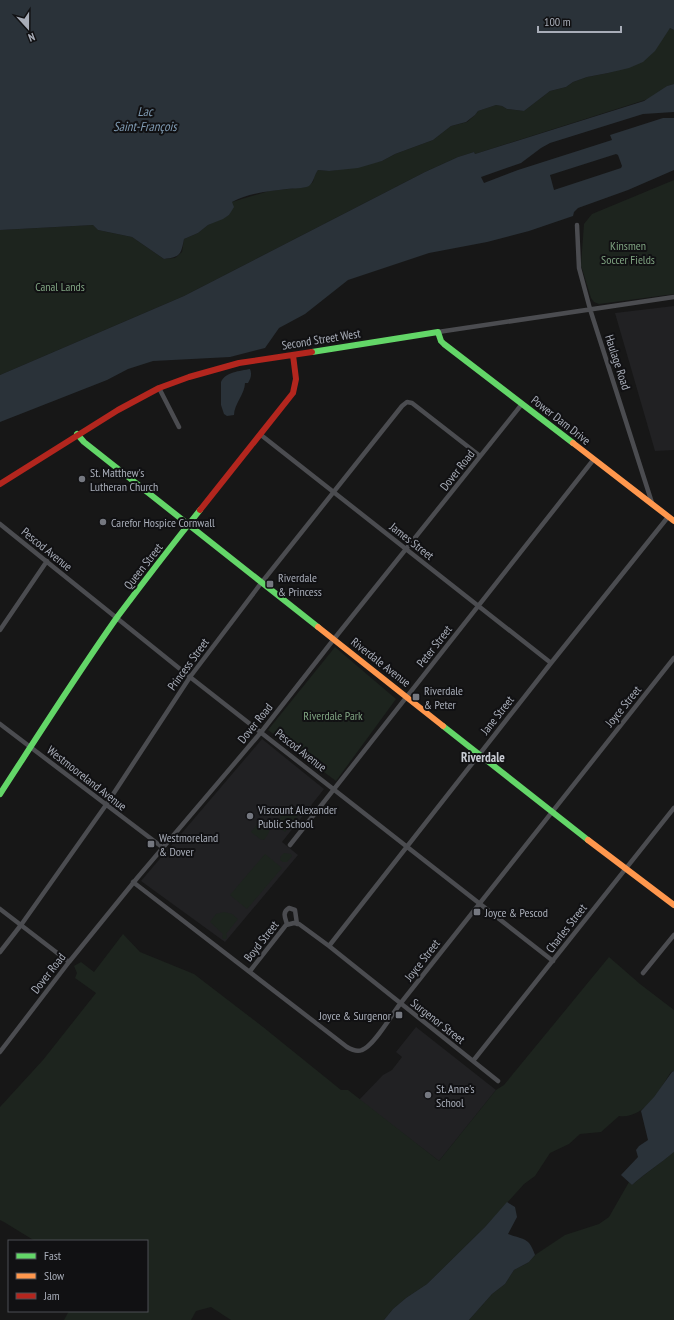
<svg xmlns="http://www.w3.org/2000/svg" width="674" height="1320" font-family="'PT Sans Narrow',sans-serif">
<rect width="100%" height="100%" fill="#171717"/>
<!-- built -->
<path fill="#212123" d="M674 306V450L655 451 615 313Z
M262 739 324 789 282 842 298 855 225 942 141 881Z
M416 1027 496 1090 439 1161 359 1100 383 1075 392 1070 402 1057 396 1052Z"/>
<!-- green -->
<path fill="#1d241e" d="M670 28 674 30V84L667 86 648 99 475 154 474 152 458 157 425 172 184 296 0 375V230L93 225 98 230 132 237 164 259 175 258 182 252 184 239 198 233 208 225 229 215 232 202 269 191 306 187 313 182 315 173 318 170 329 171 337 170 382 161 395 154 433 140 451 126 467 122 475 115 478 111 496 105 502 106 507 109 524 111 550 91 566 87 573 82 587 77 608 73 615 71Z
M674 180V294L599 304 594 302 591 298 581 265 584 224 592 214Z
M335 647 396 699 336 781 268 730Z
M291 804 301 812 285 832 275 824Z
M260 821C273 825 271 831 264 840L260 839 251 832Z
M284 853 291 854 292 856 287 862H283L280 860 281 856Z
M265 854 282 868 247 909 230 895Z
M224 912 232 914 238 919 226 934 227 936 226 939H223L222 937 223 934 210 922 216 914Z
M123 934 140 952 194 974 263 1027 341 1090H348L439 1161 496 1090 504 1085 609 957 640 984 674 1010V1071L671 1072C659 1090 645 1119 619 1116L601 1132 580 1134 569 1144 550 1153 535 1176 524 1184 485 1227 427 1284 406 1298 393 1309 384 1320H231L211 1307 196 1311 191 1320H64L69 1311H147V1241H35L4 1222 0 1220V1107L43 1060 96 993 75 978 77 973 74 966 81 962 94 972Z
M674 1152V1320H469L492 1294 505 1284 514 1270 529 1262 535 1255 565 1235 599 1224 609 1217 629 1182 632 1185C646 1173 660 1163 674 1152Z"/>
<!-- water -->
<path fill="#2a3239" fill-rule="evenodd" d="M0 0H674V30L670 28 655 51 643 62 629 68 608 73 587 77 573 82 566 87 550 91 524 111 507 109 502 106 496 105 478 111 475 115 466 122 451 126 433 140 395 154 382 161 358 168 329 171 318 170C314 175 314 182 309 186 303 189 293 188 287 189 269 191 248 193 232 202L234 207 229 215 223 219 208 225 198 233 184 239C181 255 180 257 164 259L132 237 98 230 93 225 0 230Z
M674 84V112L643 114 550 143 541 148 521 163 481 177 484 183 518 170 612 140 610 135 663 118H674V170L628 190 578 208 574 212 573 216 529 231 487 242 429 253 348 280 305 314 279 328 265 348 230 357 153 361 128 369 107 380 0 422V375L184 296 425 172 458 157 474 152 475 154 644 101 667 86ZM616 154 618 155 622 166 621 168 554 190 550 175Z
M250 369C252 374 251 378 248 383H245C245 394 234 404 234 415L227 416 224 414 221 405V382C225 372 240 371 250 369Z
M674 1071V1152C660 1164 645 1173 632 1185L621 1175 638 1157 636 1150 639 1146 648 1140 641 1111 654 1097 672 1072Z
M507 1202 515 1207 517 1217 508 1234C524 1240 529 1237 535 1255L529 1262 514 1270 505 1284 492 1294 469 1320H384L393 1309 406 1298 427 1284 485 1227Z"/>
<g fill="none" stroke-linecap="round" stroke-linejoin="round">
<!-- street -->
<path stroke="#4b4c50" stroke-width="4.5" d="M577 225 579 268 590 309 652 503
M438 332 674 297
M159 388 179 427
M261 435 551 663
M0 524 190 677 553 961
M0 630 47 561
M0 724 162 847
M290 845 594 459
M133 882 347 1047C352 1050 357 1052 362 1050 374 1046 392 1014 400 1004L674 658
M0 909 69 962
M287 924C285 918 282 912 289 908L295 910 297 924
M329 946 551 663 668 517
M0 952 21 925 106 805 190 677 262 582 402 406 407 402 412 403 480 456
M250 971 286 925 294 923 299 924 329 946 498 1081
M643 973 674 935
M0 1052 69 962 138 877 262 731 334 639 522 404
M473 1061 674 808"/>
<!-- fast -->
<path stroke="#63d668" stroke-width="6" d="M312 352 438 332 441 341 444 344 573 443
M77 434 84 442 318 627
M443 726 588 840
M0 794C39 734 77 674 118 616 145 580 172 545 200 510"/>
<!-- slow -->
<path stroke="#ff974d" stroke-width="6" d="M573 443 674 521
M318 627 443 726
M588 840 674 905"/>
<!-- jam -->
<path stroke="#b3261e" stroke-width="6" d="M0 484 118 410 159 388 189 377 239 363 312 352
M200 510 293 393 296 379 293 355"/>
</g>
<!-- markers -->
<g fill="#757880" stroke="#111113" stroke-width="1.5">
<circle cx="82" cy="479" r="4"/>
<circle cx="103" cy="522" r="4"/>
<rect x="266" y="580" width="8" height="8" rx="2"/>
<rect x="412" y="693" width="8" height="8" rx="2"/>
<circle cx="250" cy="816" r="4"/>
<rect x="147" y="840" width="8" height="8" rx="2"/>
<rect x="473" y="908" width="8" height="8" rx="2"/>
<rect x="395" y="1011" width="8" height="8" rx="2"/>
<circle cx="428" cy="1095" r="4"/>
</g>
<g text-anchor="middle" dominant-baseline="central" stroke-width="4" stroke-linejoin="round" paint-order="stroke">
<!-- park labels -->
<g font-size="12" fill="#7fa381" stroke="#111113">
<text x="628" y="245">Kinsmen<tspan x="628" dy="14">Soccer Fields</tspan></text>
<text x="60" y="286">Canal Lands</text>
<text x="333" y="715">Riverdale Park</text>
</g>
<!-- street labels -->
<g font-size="12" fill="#a8adb8" stroke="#111113">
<text transform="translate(321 339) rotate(-9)">Second Street West</text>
<text transform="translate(618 362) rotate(72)">Haulage Road</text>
<text transform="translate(561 420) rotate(38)">Power Dam Drive</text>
<text transform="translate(457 470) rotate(-52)">Dover Road</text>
<text transform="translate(412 541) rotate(38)">James Street</text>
<text transform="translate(47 549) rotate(39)">Pescod Avenue</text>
<text transform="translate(143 566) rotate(-52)">Queen Street</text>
<text transform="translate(434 646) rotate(-52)">Peter Street</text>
<text transform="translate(381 662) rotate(38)">Riverdale Avenue</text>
<text transform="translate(188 664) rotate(-54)">Princess Street</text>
<text transform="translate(623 706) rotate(-51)">Joyce Street</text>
<text transform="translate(497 715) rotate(-52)">Jane Street</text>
<text transform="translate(255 723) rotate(-51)">Dover Road</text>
<text transform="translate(301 750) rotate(38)">Pescod Avenue</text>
<text transform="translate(87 778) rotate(38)">Westmooreland Avenue</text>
<text transform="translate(566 928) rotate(-52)">Charles Street</text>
<text transform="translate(261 941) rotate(-52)">Boyd Street</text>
<text transform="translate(422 960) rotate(-52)">Joyce Street</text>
<text transform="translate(48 973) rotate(-52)">Dover Road</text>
<text transform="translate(438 1021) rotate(38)">Surgenor Street</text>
</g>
<!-- poi labels -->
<g font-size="12" fill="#a8adb8" stroke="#111113" text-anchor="start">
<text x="90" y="472">St. Matthew's<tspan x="90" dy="14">Lutheran Church</tspan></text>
<text x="111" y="522">Carefor Hospice Cornwall</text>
<text x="278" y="577">Riverdale<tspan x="278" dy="14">&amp; Princess</tspan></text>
<text x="424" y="690">Riverdale<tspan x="424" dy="14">&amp; Peter</tspan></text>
<text x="258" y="809">Viscount Alexander<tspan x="258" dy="14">Public School</tspan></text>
<text x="159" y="837">Westmoreland<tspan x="159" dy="14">&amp; Dover</tspan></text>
<text x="485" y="912">Joyce &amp; Pescod</text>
<text x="391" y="1015" text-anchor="end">Joyce &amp; Surgenor</text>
<text x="436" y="1088">St. Anne's<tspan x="436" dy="14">School</tspan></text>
</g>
<!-- water labels -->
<g font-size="13" font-style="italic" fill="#7f9bb3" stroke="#111113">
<text x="145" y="111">Lac<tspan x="145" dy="15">Saint-François</tspan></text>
</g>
<!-- neighbourhood labels -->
<g font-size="13" font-weight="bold" fill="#c9ccd4" stroke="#111113">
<text x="483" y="757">Riverdale</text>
</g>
</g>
<!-- legend -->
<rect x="8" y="1240" width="140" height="72" fill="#111113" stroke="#4d4f55"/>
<rect x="16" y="1253" width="20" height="6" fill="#63d668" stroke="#4d4f55"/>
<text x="44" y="1260" font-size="12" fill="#a8adb8">Fast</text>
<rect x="16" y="1273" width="20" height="6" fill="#ff974d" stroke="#4d4f55"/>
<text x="44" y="1280" font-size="12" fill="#a8adb8">Slow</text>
<rect x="16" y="1293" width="20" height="6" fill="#b3261e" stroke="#4d4f55"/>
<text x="44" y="1300" font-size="12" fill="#a8adb8">Jam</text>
<!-- north arrow -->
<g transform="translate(28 28) rotate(159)" stroke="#111113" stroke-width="3" paint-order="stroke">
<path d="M0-3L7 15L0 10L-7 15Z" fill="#a8adb8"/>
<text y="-6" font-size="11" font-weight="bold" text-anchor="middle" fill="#a8adb8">N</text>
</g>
<!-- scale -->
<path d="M538 26v6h83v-6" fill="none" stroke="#a8adb8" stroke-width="2"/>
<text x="544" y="26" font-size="12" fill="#a8adb8" stroke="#111113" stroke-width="3" paint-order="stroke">100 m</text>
</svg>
